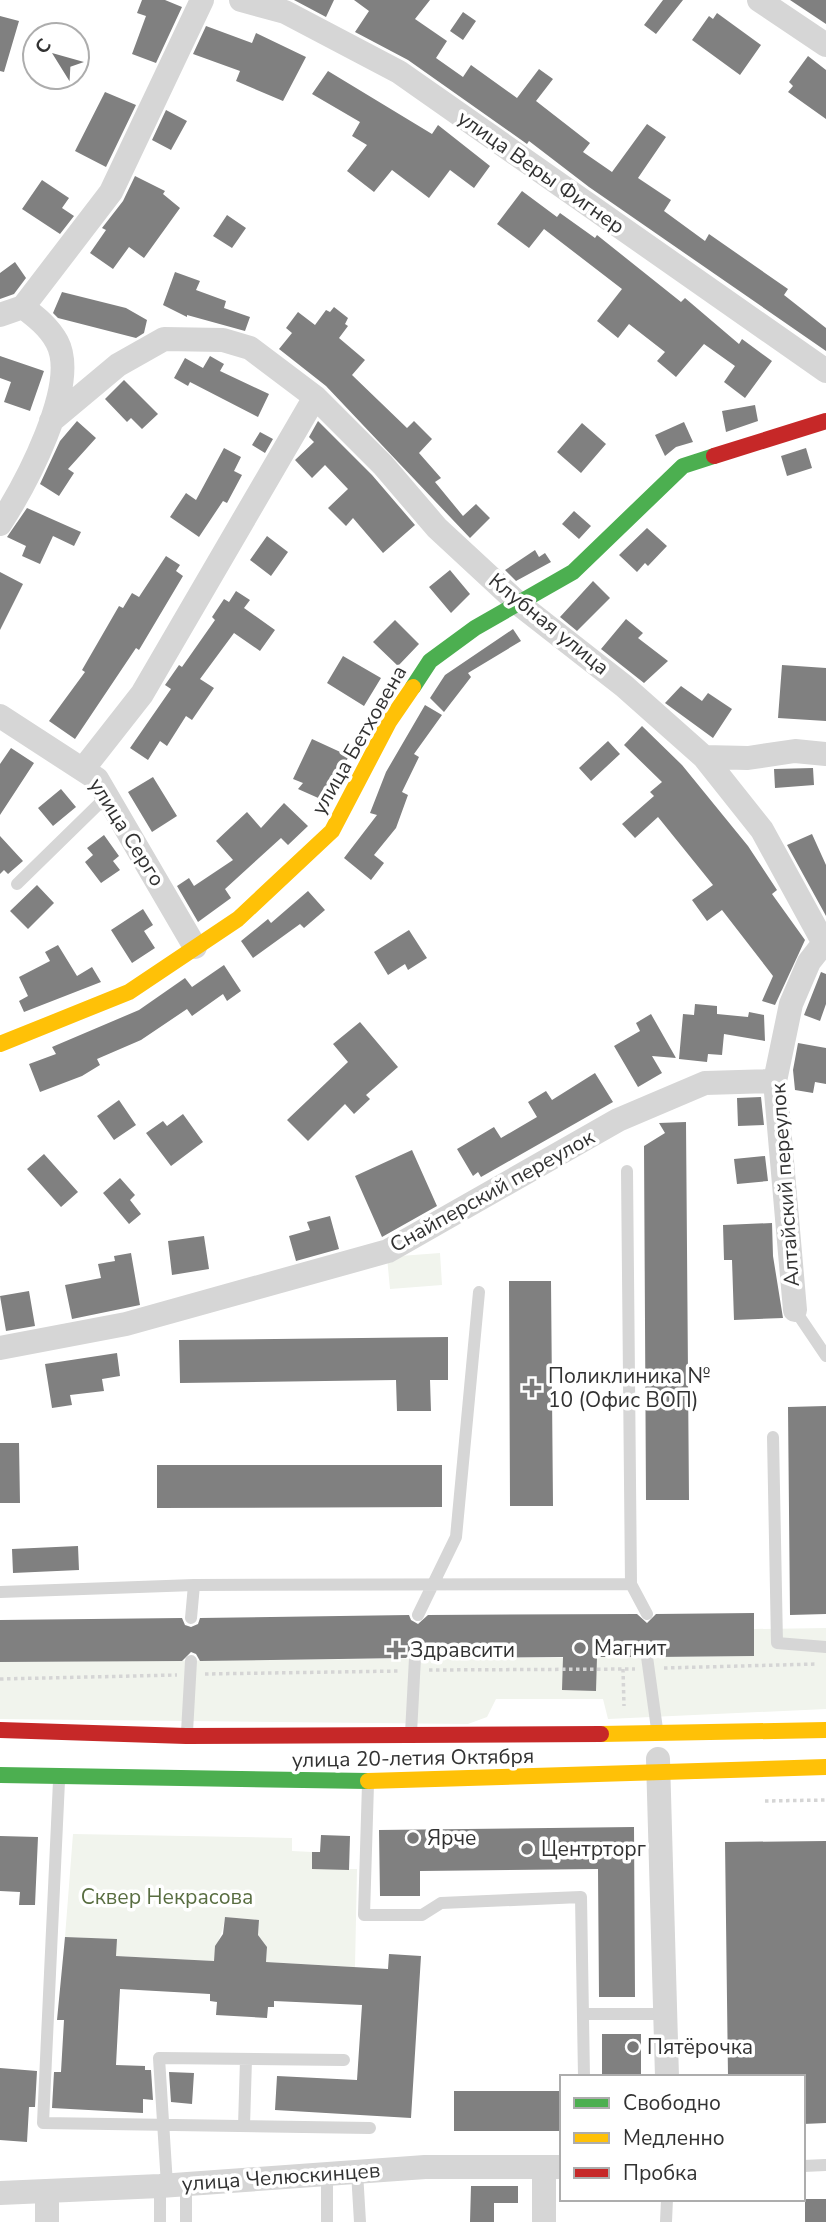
<svg xmlns="http://www.w3.org/2000/svg" width="826" height="2222" font-family="'Nunito Sans',sans-serif">
<rect width="100%" height="100%" fill="#fff"/>
<!-- green -->
<path fill="#f1f4ed" d="M440 1253 442 1285 390 1289 387 1257Z
M826 1628V1709L608 1719 603 1699H496L487 1717 468 1724 0 1719V1662L753 1656 754 1629Z
M73 1834 292 1838V1851L312 1852V1869H357L355 1967 266 1962 267 1947 258 1935 259 1920 225 1917C223 1934 215 1944 214 1961L116 1956V1939L65 1937Z"/>
<!-- building -->
<path fill="#808080" d="M142 0H165L182 7 156 63 132 54 146 16 137 13Z
M294 0H334L326 17Z
M354 0H430L415 19 447 41 436 58 463 77 471 65 517 98 539 69 553 79 536 101 590 143 583 152 612 172 647 124 666 137 638 178 671 200 664 211 705 241 709 234 788 289 784 295 826 328V351L589 187 529 141 527 144 408 60 355 32 369 11Z
M663 0H683L656 34 644 25Z
M790 0H826V24Z
M463 12 476 21 463 40 450 31Z
M717 13 761 45 740 75 692 40 709 16 713 19Z
M0 16 19 21 4 72 0 71Z
M206 26 252 43 256 33 306 57 283 101 236 81 240 71 193 54Z
M808 56 826 70V119L788 92 793 86 789 82Z
M328 71 432 134 438 125 490 166 474 188 450 170 429 198 392 170 374 192 347 171 367 145 352 136 360 122 312 94Z
M105 92 136 105 106 167 75 151Z
M166 110 187 121 171 150 152 140Z
M135 176 165 191 163 194 180 208 144 258 129 247 113 269 90 253 106 230 102 228 123 201Z
M42 180 69 198 62 208 74 216 60 234 22 209Z
M522 191 557 217 560 213 595 238 597 235 681 302 685 298 739 344 742 339 772 361 745 398 724 382 735 366 704 344 676 377 657 361 665 352 629 324 618 338 597 321 622 289 544 229 529 248 497 224Z
M227 215 246 228 232 248 213 236Z
M15 262 26 278 14 294 0 299V273Z
M175 272 200 281 196 290 226 301 224 308 250 317 245 331 187 315V317L163 305Z
M62 292 126 308 147 320 144 333 136 338 58 318 53 313Z
M334 307 348 318 345 324 348 326 339 338 365 360 352 375 407 428 414 421 432 439 419 453 441 478 435 482 463 516 476 504 490 518 470 538 326 386 279 349 292 333 286 328 298 312 315 325 326 310 330 312Z
M0 356 44 371 30 411 4 402 11 382 0 378Z
M210 356 224 364 220 371 269 394 258 417 190 382 188 386 174 378 185 358 203 368Z
M124 380 158 414 142 429 131 418 127 422 105 399Z
M755 405 758 421 726 432 722 411Z
M77 421 96 438 68 469 74 473 59 496 40 484 60 441Z
M318 421 372 475 415 525 383 553 353 518 346 526 328 508 348 489 325 465 312 478 295 460 314 442 309 437Z
M684 422 693 442 676 447 665 456 655 435Z
M582 423 606 444 581 473 557 452Z
M260 432 273 439 265 453 252 445Z
M224 448 241 457 234 471 242 475 227 503 223 501 199 537 170 517 186 493 196 500Z
M806 448 812 468 787 476 781 456Z
M27 508 81 532 74 546 53 536 40 564 22 556 26 546 7 537Z
M574 511 591 526 579 539 562 524Z
M647 528 667 546 648 566 645 563 637 572 619 555Z
M267 536 288 552 271 576 250 560Z
M535 550 539 557 545 553 551 562 516 581 505 570Z
M166 556 180 565 176 571 183 576 139 650 136 648 75 739 49 721 85 672 82 670 119 606 123 608 132 593 139 597Z
M450 570 470 594 451 613 429 587Z
M0 572 23 584 0 630Z
M593 581 610 598 577 631 560 617Z
M236 591 250 600 244 608 275 630 260 651 234 633 200 679 214 688 192 720 186 716 167 746 160 741 148 760 130 748 171 689 165 685 179 665 182 667 215 620 212 617 224 599 229 602Z
M626 619 643 633 638 638 668 661 644 683 601 649Z
M395 620 419 644 398 666 373 642Z
M513 629 521 641 468 673 471 677 444 712 430 698 445 675Z
M343 656 381 678 364 706 327 683Z
M782 665 826 668V721L778 718Z
M681 686 702 701 708 693 732 709 713 738 665 703Z
M425 705 442 715 414 754 419 757 402 792 408 795 396 828 374 855 384 863 371 880 344 858 377 815 370 813 386 772Z
M642 726 682 765 748 846 777 890 772 894 805 940 775 1005 762 1001 773 976 722 910 707 921 692 900 713 885 658 817 635 838 622 824 654 796 650 792 662 782 624 745Z
M312 739 349 756 325 801 298 789 303 783 293 779Z
M608 741 620 754 591 781 579 768Z
M11 748 34 763 0 815V764Z
M813 768 814 785 775 788 774 769Z
M153 777 177 816 152 832 128 792Z
M61 789 76 807 53 826 38 808Z
M284 803 308 826 288 845 281 838 225 889 231 898 198 922 177 886 189 878 194 886 233 860 216 841 247 812 261 828Z
M812 834 826 865V916L787 845Z
M104 835 119 856 113 861 120 870 101 883 85 862 93 855 87 848Z
M0 836 23 861 8 874 4 870 0 874Z
M37 885 54 903 28 929 10 911Z
M308 891 325 910 304 928 300 924 253 958 241 941 268 919 271 923Z
M143 909 153 925 144 931 155 948 132 963 111 930Z
M409 930 427 958 408 970 405 964 388 975 374 952Z
M58 945 77 976 92 967 101 982 24 1012 19 1001 28 996 19 977 50 961 45 952Z
M224 965 241 991 227 1001 223 994 192 1016 187 1009 141 1040 97 1059 100 1065 82 1076 40 1092 29 1064 56 1054 52 1047 139 1010 185 978 192 987Z
M821 972 826 974V1004L820 1021 804 1015Z
M695 1004 717 1006V1014L748 1017 749 1012 764 1015 765 1041 724 1034 722 1055 708 1054 707 1062 679 1059 683 1014 694 1015Z
M651 1014 676 1058 652 1056 662 1073 638 1087 614 1046 640 1031 636 1023Z
M360 1022 398 1067 366 1095 370 1099 354 1114 345 1104 308 1141 287 1120 348 1062 333 1044Z
M798 1043 826 1048V1084L815 1082 813 1093 795 1090 793 1070Z
M595 1073 613 1102 481 1177 478 1172 473 1176 457 1149 494 1127 501 1138 537 1117 528 1102 546 1091 552 1100Z
M761 1097 764 1125 738 1126 737 1098Z
M119 1100 136 1125 114 1140 97 1116Z
M183 1114 203 1142 171 1166 146 1133 163 1121 167 1126Z
M686 1122 689 1500H646L644 1146 665 1133 659 1123Z
M412 1150 437 1206 382 1237 355 1176Z
M44 1154 78 1192 61 1207 27 1169Z
M765 1156 768 1181 737 1184 734 1159Z
M120 1178 135 1195 130 1200 141 1214 129 1224 103 1193Z
M330 1216 339 1249 296 1261 289 1236 310 1230 307 1222Z
M772 1223 773 1256 783 1318 734 1320 732 1260H724L723 1225Z
M204 1236 209 1269 172 1275 168 1241Z
M131 1253 140 1305 72 1319 65 1285 101 1278 98 1264 115 1261 114 1256Z
M509 1281H551L553 1506H510Z
M29 1291 35 1326 6 1331 0 1296Z
M448 1337V1380H430L431 1411H397L396 1380 180 1383 179 1340Z
M117 1353 120 1376 102 1379 104 1391 70 1395 72 1405 52 1408 45 1364Z
M826 1406V1614L790 1615 788 1407Z
M0 1443H19L20 1503H0Z
M157 1465H442V1507L157 1508Z
M78 1546 79 1570 13 1573 12 1549Z
M754 1613V1656L656 1657 653 1651 646 1648 638 1657H597L596 1691 562 1690 563 1657 424 1658 420 1651 415 1649 406 1658 200 1661 196 1654 191 1652 182 1661 0 1662V1620L182 1618 185 1625 191 1627 198 1624 200 1618 409 1615 411 1620 418 1624 428 1615 637 1614 647 1623 656 1614Z
M634 1827 635 1997H599L598 1869 420 1871V1896H380L379 1830Z
M321 1835 350 1836 349 1870 312 1869V1852H320Z
M0 1836 38 1837 35 1905H19L20 1892 0 1891Z
M826 1841V2123L803 2124V2077H728L725 1842Z
M225 1917 259 1920 258 1935 267 1947 266 1962 388 1969 389 1954 421 1956 411 2118 275 2110 277 2076 357 2080 362 2005 274 2001V2007H268L267 2018 216 2015 217 2002 210 2001V1994L120 1989 116 2065 145 2066V2070H151L153 2100 143 2099V2113L52 2108 54 2072H61L64 2020H57L65 1937 117 1939 116 1956 214 1961 215 1946 223 1934Z
M602 2034H641V2077H602Z
M0 2068 37 2071 35 2107H29L27 2142 0 2140Z
M169 2072 194 2073 192 2104 171 2102Z
M454 2091H562V2131H454Z
M471 2186H518V2203H494V2222H470Z
M805 2199H826V2222H805Z"/>
<g fill="none" stroke-linecap="round" stroke-linejoin="round">
<!-- path -->
<path stroke="#d5d5d5" stroke-width="3.5" stroke-dasharray="3.5 3.5" stroke-linecap="butt" d="M664 1668 817 1664
M623 1669 624 1706
M429 1670 635 1669
M205 1674 400 1671
M0 1679 177 1675
M765 1801 826 1800"/>
<!-- lane -->
<path stroke="#d6d6d6" stroke-width="12" d="M17 884 107 796
M627 1171 631 1584
M795 1310 826 1356
M773 1437 777 1643 826 1647
M0 1592 194 1585 631 1584 647 1614
M418 1615 456 1537 479 1292
M191 1618 194 1585
M647 1657 657 1729
M187 1732 191 1661
M411 1733 415 1658
M59 1781 43 2123 370 2128
M368 1784 364 1915H422L441 1903 581 1897 584 2077
M583 2014H668
M244 2126 246 2059
M803 2166 826 2165
M357 2172 360 2222
M167 2185 159 2058 344 2060
M160 2222V2186
M186 2222V2184
M327 2222V2174
M666 2222 667 2199"/>
<!-- street -->
<path stroke="#d6d6d6" stroke-width="24" d="M241 0 285 12 399 72 826 371
M759 0 826 45
M23 307 111 192 202 0
M0 315 23 307
M51 421 118 365 164 339 223 340 250 348 315 397 383 465 437 528 519 604 624 686 704 757 748 758 795 751 826 754
M0 524C24 487 80 385 57 342 49 327 36 317 23 307
M0 716 97 779 195 947
M704 757 762 830 826 947
M84 768 142 694 315 397
M795 1310 775 1081 791 1004 809 962 823 944
M0 1348 126 1324 388 1251 618 1120 705 1083 775 1081
M658 1759 667 2077
M0 2193 160 2186 425 2167H562
M47 2222V2192
M544 2222V2168"/>
<!-- fast -->
<path stroke="#4caf50" stroke-width="16" d="M413 687 430 661 475 628 573 572 683 466 714 456
M0 1775 368 1781"/>
<!-- slow -->
<path stroke="#ffc107" stroke-width="16" d="M0 1044 129 992 238 919 332 831 389 722 413 687
M601 1734 826 1730
M368 1781 826 1767"/>
<!-- jam -->
<path stroke="#c62828" stroke-width="16" d="M714 456 826 421
M0 1730 186 1736 601 1734"/>
</g>
<!-- markers -->
<g fill="#7a7a7a" stroke="#fff" stroke-width="2.5">
<path d="M528.5 1377.5h7v7h7v7h-7v7h-7v-7h-7v-7h7z"/>
<circle cx="580" cy="1648" r="7"/>
<path d="M392.5 1639.5h7v7h7v7h-7v7h-7v-7h-7v-7h7z"/>
<circle cx="413" cy="1838" r="7"/>
<circle cx="527" cy="1849" r="7"/>
<circle cx="633" cy="2047" r="7"/>
</g>
<g text-anchor="middle" dominant-baseline="central" stroke-width="7" stroke-linejoin="round" paint-order="stroke">
<!-- street labels -->
<g font-size="21" fill="#323232" stroke="#fff">
<text transform="translate(541 172) rotate(35)">улица Веры Фигнер</text>
<text transform="translate(549 624) rotate(39)">Клубная улица</text>
<text transform="translate(359 740) rotate(-60)">улица Бетховена</text>
<text transform="translate(127 832) rotate(58)">улица Серго</text>
<text transform="translate(785 1185) rotate(-94)">Алтайский переулок</text>
<text transform="translate(492 1191) rotate(-29)">Снайперский переулок</text>
<text transform="translate(413 1758) rotate(-1)">улица 20-летия Октября</text>
<text transform="translate(281 2177) rotate(-4)">улица Челюскинцев</text>
</g>
<!-- poi labels -->
<g font-size="21" fill="#323232" stroke="#fff" text-anchor="start">
<text x="548" y="1376">Поликлиника №<tspan x="548" dy="24">10 (Офис ВОП)</tspan></text>
<text x="594" y="1648">Магнит</text>
<text x="410" y="1650">Здравсити</text>
<text x="427" y="1838">Ярче</text>
<text x="541" y="1849">Центрторг</text>
<text x="647" y="2047">Пятёрочка</text>
</g>
<!-- park labels -->
<g font-size="21" fill="#586d40" stroke="#fff">
<text x="167" y="1897">Сквер Некрасова</text>
</g>
</g>
<!-- legend -->
<rect x="560" y="2075" width="245" height="126" fill="#ffffff" stroke="#adadad" stroke-width="2"/>
<rect x="574" y="2098" width="35" height="10" fill="#4caf50" stroke="#adadad" stroke-width="2"/>
<text x="623" y="2110" font-size="21" fill="#323232">Свободно</text>
<rect x="574" y="2133" width="35" height="10" fill="#ffc107" stroke="#adadad" stroke-width="2"/>
<text x="623" y="2145" font-size="21" fill="#323232">Медленно</text>
<rect x="574" y="2168" width="35" height="10" fill="#c62828" stroke="#adadad" stroke-width="2"/>
<text x="623" y="2180" font-size="21" fill="#323232">Пробка</text>
<!-- north arrow -->
<g transform="translate(56 56) rotate(307)"><circle r="33" fill="#ffffff" stroke="#adadad" stroke-width="2"/>
<path d="M0-5L12 26L0 18L-12 26Z" fill="#7a7a7a"/>
<text y="-10" font-size="19" font-weight="bold" text-anchor="middle" fill="#323232">С</text>
</g>
</svg>
